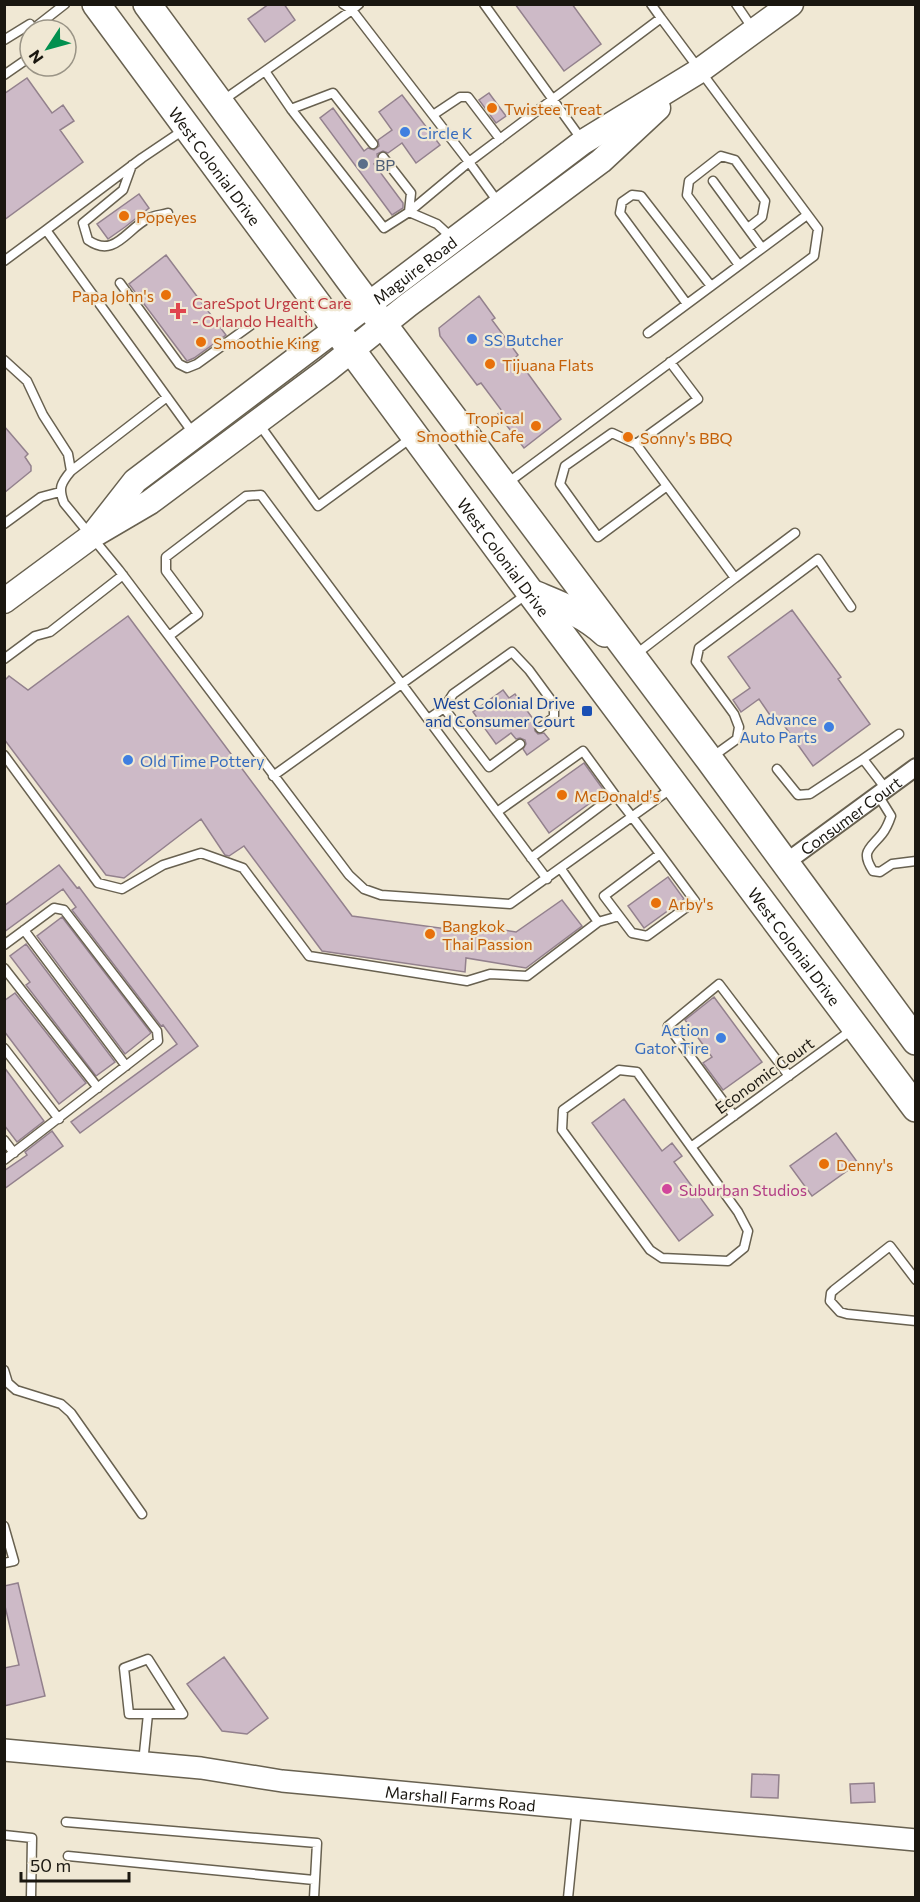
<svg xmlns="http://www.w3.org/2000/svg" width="920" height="1902" font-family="Commissioner,sans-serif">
<rect width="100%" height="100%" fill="#f0e8d4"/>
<!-- building -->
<path fill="#cdbac7" stroke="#93818d" stroke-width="1.5" d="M269 4H284L295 20 265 42 248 19Z
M515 4H572L601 44 564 71Z
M27 78 52 113 63 105 74 121 60 130 83 162 4 220V94Z
M489 93 506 116 496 123 479 100Z
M402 95 440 145 416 163 402 143 388 153 383 151 377 154 378 161 374 164 403 203V208L392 215 320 118 333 108 364 151 368 148 374 150 379 146 378 140 392 130 379 112Z
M139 194 149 208 125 227 108 239 97 224Z
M166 255 226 335 194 358 187 361 129 284Z
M479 296 495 318 492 320 518 355 516 357 561 419 524 448 498 414 502 411 481 383 477 385 440 336 439 328Z
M4 426 28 454 25 457 31 466V471L4 493Z
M792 610 841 677 838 679 870 724 813 766 781 721 776 724 759 699 741 712 733 700 750 688 728 657Z
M128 616 352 916 469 932 470 925 516 932 562 900 582 926 526 968 466 958 465 972 322 951 244 846 229 856 225 855 201 819 124 878 106 875 4 739V681L9 676 28 690Z
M503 690 509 698 515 694 536 723 534 726 535 731 538 734 544 733 549 739 527 755 523 749 526 744 525 740 520 738 516 739 511 733 496 744 473 712Z
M584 763 605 792 549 833 528 803Z
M59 865 77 888 79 887 198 1046 80 1133 71 1122 177 1044 163 1025 161 1026 72 910 76 907 63 889 4 932V906Z
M668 877 684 899 644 928 628 906Z
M62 917 151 1033 125 1054 37 936Z
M26 944 115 1062 96 1076 26 985 30 982 10 956Z
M15 993 86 1083 59 1104 4 1031V1001Z
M714 997 762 1062 723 1090 703 1063 712 1057 685 1020Z
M4 1067 44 1121 17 1142 4 1125Z
M624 1099 662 1151 672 1143 682 1156 674 1162 713 1215 679 1241 592 1123Z
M52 1131 63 1146 4 1189V1171L27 1155 25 1152Z
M836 1133 858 1163 812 1196 790 1166Z
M18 1583 45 1696 4 1706V1668L19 1665 4 1602V1586Z
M224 1657 268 1718 247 1734 222 1731 187 1684Z
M752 1774 779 1775 778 1798 751 1797Z
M874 1783 875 1802 851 1803 850 1784Z"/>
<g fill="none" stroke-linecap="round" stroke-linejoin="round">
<!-- service casing -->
<g stroke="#686150" stroke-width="11">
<path id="service" d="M343 4 352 10 359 4
M484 4 582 140
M651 4 661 18
M736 4 753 29
M33 29 65 4
M4 40 30 24
M265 71 291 109 384 228 409 212 469 162 661 18 818 229 814 256 506 484
M4 75 30 57
M222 101 352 10 469 162 498 202
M291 109 333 93 373 144
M433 115 460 97H468L500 139
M185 129 142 158 46 230 193 433
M383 157 411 193 409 212
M132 165 123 190 83 223 88 240C115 259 126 229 149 218 155 215 162 215 168 213
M713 181 762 248
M409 212 437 224 452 238
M4 261 46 230
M739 265 687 195 689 181 721 156 735 160 765 201 762 217 748 228
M120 283 179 364 187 368 197 364 251 325
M687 304 620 213 622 202 632 195 641 196 711 286
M648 333 807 215
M4 360 27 381 43 415 68 454 71 471C61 483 58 488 64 503L119 570 349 875 364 889 381 895 510 904 672 788
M670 362 698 399 636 444 735 578 795 533
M259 424 318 506 411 438
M636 444 612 433 565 466 560 484 598 537 667 486
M71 471 167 397
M4 524 41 497 60 492
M169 636 198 614 166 571V557L246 496 261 495 547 879
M635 655 735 578
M4 659 35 636 50 632 123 575
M428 719 444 708
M520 744 489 767 444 708 453 694 512 652 529 670 554 704V717L540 728
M4 755 98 883 122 889 163 865 201 853 243 868 309 956 467 981 490 974 527 976 598 922 561 869
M712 757 737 739 739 727 734 714 696 662 699 648 818 559 851 607
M863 759 899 734
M777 769 798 795 810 794 863 759 886 789
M273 776 527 594
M878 795 891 816C889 822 886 829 882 834 870 849 860 851 873 871L880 872 892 864 916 861
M497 812 583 751 615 795
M531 858 615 795C643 830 669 866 695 901L647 936 632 933 604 896 660 854
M598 922 619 916
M24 930 126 1066
M4 945 54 908 64 910 157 1031 158 1041 4 1160
M4 968 98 1088
M4 1048 59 1119
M619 1070 637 1072 738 1212 748 1231 744 1248 728 1261 662 1258 650 1250 562 1130 563 1110Z
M734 1116 668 1026 719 984 789 1076
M4 1140 14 1153
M691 1147 853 1029
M916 1280 890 1246 834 1290 831 1293 830 1301 840 1312 847 1314 916 1321
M4 1370 8 1383 16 1390 61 1404 71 1413 142 1514
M4 1526 14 1561 4 1563
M148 1659 183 1714H129L124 1668Z
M143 1763 148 1714
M66 1822 317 1843 314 1898
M4 1835 32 1838 31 1898
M68 1856 314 1880
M568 1898 577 1809"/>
</g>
<!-- minor casing -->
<g stroke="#686150" stroke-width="20">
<g id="minor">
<path id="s1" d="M785 863 916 767"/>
</g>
</g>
<!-- tertiary casing -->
<g stroke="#686150" stroke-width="24">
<g id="tertiary">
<path id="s2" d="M4 1750 201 1768 282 1781 916 1840"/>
</g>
</g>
<!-- secondary casing -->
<g stroke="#686150" stroke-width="27">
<g id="secondary">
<path id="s3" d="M92 536 135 481 583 142 699 71 791 4"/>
<path d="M4 601 92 536 150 502 327 370 408 305 601 161 658 108"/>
</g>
</g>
<!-- trunk casing -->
<g stroke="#686150" stroke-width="30">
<g id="trunk">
<path id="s4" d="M96 4 530 592 916 1108"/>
<path d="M147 4 349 279 709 759 916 1041"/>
<path d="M531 593C557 604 584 613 605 633"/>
</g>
</g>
<!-- service -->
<use href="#service" stroke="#fff" stroke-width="8"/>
<!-- minor -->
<use href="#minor" stroke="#fff" stroke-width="16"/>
<!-- tertiary -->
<use href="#tertiary" stroke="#fff" stroke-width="21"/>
<!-- secondary -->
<use href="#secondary" stroke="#fff" stroke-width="24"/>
<!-- trunk -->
<use href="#trunk" stroke="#fff" stroke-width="27"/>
</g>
<!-- markers -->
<g fill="#e8710a" stroke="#f0e8d4" stroke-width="2">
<circle cx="492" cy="108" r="6"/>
<circle cx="124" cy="216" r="6"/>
<circle cx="166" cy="295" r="6"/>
<circle cx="201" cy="342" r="6"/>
<circle cx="490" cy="364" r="6"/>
<circle cx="536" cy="426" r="6"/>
<circle cx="628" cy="437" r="6"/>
<circle cx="562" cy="795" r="6"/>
<circle cx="656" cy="903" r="6"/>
<circle cx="430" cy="934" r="6"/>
<circle cx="824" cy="1164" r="6"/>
</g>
<g fill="#3f7fe0" stroke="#f0e8d4" stroke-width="2">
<circle cx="405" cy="132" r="6"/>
<circle cx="472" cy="339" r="6"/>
<circle cx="829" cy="727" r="6"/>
<circle cx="128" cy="760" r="6"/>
<circle cx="721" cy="1038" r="6"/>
</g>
<circle fill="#5c6f8a" stroke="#f0e8d4" stroke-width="2" cx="363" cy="164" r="6"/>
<path fill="#e0444e" stroke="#f0e8d4" stroke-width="2" d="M175 302h6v6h6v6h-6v6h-6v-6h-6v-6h6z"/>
<rect fill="#1a4fb4" stroke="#f0e8d4" stroke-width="2" x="581" y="705" width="12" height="12" rx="3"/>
<circle fill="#d1479c" stroke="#f0e8d4" stroke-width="2" cx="667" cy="1189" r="6"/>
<g text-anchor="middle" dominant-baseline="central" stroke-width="4.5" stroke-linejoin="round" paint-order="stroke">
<!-- food labels -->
<g font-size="16" fill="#c56008" stroke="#f0e8d4" text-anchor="start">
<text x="504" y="108">Twistee Treat</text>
<text x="136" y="216">Popeyes</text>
<text x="154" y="295" text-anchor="end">Papa John's</text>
<text x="213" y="342">Smoothie King</text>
<text x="502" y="364">Tijuana Flats</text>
<text x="524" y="417" text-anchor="end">Tropical<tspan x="524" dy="18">Smoothie Cafe</tspan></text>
<text x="640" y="437">Sonny's BBQ</text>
<text x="574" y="795">McDonald's</text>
<text x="668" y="903">Arby's</text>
<text x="442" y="925">Bangkok<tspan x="442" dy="18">Thai Passion</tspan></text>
<text x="836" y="1164">Denny's</text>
</g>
<!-- shop labels -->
<g font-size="16" fill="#366cbe" stroke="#f0e8d4" text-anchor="start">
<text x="417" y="132">Circle K</text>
<text x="484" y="339">SS Butcher</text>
<text x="817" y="718" text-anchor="end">Advance<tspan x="817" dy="18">Auto Parts</tspan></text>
<text x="140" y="760">Old Time Pottery</text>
<text x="709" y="1029" text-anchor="end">Action<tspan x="709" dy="18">Gator Tire</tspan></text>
</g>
<!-- service labels -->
<g font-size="16" fill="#4e5e75" stroke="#f0e8d4" text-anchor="start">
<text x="375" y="164">BP</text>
</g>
<!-- street labels -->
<g font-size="16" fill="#1a1710" stroke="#f0e8d4">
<text stroke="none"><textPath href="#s4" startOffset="201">West Colonial Drive</textPath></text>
<text stroke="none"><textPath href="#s3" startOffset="420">Maguire Road</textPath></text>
<text stroke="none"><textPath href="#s4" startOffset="687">West Colonial Drive</textPath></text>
<text stroke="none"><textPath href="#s1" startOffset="81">Consumer Court</textPath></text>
<text stroke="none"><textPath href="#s4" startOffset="1173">West Colonial Drive</textPath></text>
<text transform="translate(764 1075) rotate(-36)">Economic Court</text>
<text stroke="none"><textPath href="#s2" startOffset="459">Marshall Farms Road</textPath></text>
</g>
<!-- health labels -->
<g font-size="16" fill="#be3a42" stroke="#f0e8d4" text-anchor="start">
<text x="192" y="302">CareSpot Urgent Care<tspan x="192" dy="18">- Orlando Health</tspan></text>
</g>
<!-- transit labels -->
<g font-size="16" fill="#164399" stroke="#f0e8d4" text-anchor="end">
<text x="575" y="702">West Colonial Drive<tspan x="575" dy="18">and Consumer Court</tspan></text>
</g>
<!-- hotel labels -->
<g font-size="16" fill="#b23c85" stroke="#f0e8d4" text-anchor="start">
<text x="679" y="1189">Suburban Studios</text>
</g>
</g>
<!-- border -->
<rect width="920" height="1902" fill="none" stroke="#1a1710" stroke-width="12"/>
<!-- north arrow -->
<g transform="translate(48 48) rotate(234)"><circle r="28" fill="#f0e8d4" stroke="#9a9486" stroke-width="1.5"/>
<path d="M0-4.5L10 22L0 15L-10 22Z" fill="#02904f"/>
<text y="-9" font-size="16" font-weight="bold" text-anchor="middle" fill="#1a1710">N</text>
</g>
<!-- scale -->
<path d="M21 1872v9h108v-9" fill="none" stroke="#1a1710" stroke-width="3"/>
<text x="30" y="1872" font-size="18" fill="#1a1710" stroke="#f0e8d4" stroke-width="4.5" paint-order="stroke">50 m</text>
</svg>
